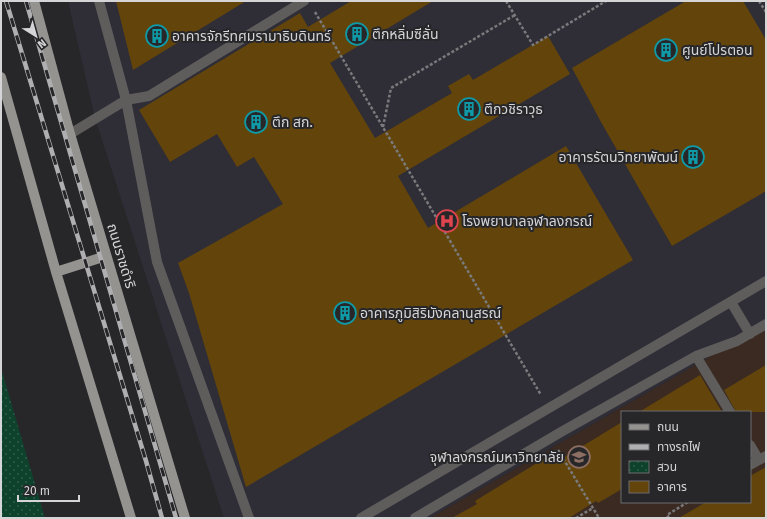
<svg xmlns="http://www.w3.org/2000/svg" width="767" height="519" font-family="'Fira Sans','Noto Sans Thai',sans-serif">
<defs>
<pattern id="park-dots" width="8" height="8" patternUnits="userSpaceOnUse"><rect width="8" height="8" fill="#0e422d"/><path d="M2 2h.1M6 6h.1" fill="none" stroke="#305c4b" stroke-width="1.8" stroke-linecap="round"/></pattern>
</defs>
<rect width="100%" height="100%" fill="#27272a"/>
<!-- built -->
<path fill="#2f2d36" d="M68 1H766V324L430 518H224L95 118Z"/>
<!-- education -->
<path fill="#3b2a22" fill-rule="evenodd" d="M766 324V518H430L737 341ZM622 412H750V502H622Z"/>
<!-- park -->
<path fill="url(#park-dots)" d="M1 368 45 518H1Z"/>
<!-- building -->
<path fill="#63450b" d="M116 1H246L133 70Z
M351 1H433L330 63 375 138 452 93 448 86 469 74 473 80 548 36 570 74 398 176 428 228 566 146 633 260 246 487 189 293 178 263 283 204 254 157 237 167 217 134 170 162 139 110 300 13 308 27Z
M686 1H743L766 40V191L672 246 601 122 572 68Z
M766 365V412H736L724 390Z
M700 375 722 412H639Z
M622 422V489L598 503 596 501 569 518H452L477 504 475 501 550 455 555 463Z
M766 467V518H679L706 502H750V476Z"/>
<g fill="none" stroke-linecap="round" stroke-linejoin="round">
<!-- path -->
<path stroke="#7a7a7c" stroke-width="2.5" stroke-dasharray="3 2" stroke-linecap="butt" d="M506 1 533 45 606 1
M759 1 766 12
M315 12 541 395
M383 127 391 88 515 15
M558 450 599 518
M576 518 593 508
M669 518 667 515 688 502"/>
<!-- minor -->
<path stroke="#5e5d5c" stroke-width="10" d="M99 1 126 100 157 262 249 518
M70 134 126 100 149 96 304 1
M731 302 750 334
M696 356 730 412
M750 445 759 460
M750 465 766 456
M361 518 766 281
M415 518 561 432 696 356 737 341 766 324"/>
<!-- major -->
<path stroke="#959390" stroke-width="10" d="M34 1 70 134 185 518
M1 77 56 272 131 518
M56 272 106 256"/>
<!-- rail casing -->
<g stroke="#afafb1" stroke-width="4.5">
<path id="rail" d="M6 1 146 461 162 518
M26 1 176 518"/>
</g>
<!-- rail -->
<use href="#rail" stroke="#27272a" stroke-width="3" stroke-dasharray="9" stroke-linecap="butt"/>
</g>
<!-- icons -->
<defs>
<g id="building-ring" transform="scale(1.15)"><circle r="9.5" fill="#27272a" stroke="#0f9aa8" stroke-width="1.5"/><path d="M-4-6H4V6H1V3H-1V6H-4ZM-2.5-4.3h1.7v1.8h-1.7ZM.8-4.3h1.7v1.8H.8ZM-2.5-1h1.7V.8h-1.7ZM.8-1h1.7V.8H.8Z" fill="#0f9aa8"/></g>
<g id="hospital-ring" transform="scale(1.15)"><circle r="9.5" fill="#27272a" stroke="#e0444e" stroke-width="1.5"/><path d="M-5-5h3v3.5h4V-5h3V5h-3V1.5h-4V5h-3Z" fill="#e0444e"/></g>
<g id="university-ring" transform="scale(1.15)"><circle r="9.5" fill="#27272a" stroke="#8d6e63" stroke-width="1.5"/><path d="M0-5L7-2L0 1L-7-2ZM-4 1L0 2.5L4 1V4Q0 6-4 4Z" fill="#8d6e63"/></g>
</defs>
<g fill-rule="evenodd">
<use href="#building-ring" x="357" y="34"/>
<use href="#building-ring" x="157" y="36"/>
<use href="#building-ring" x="666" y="50"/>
<use href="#building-ring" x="469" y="109"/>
<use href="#building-ring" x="256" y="122"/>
<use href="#building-ring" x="693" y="157"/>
<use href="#hospital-ring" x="447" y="221"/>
<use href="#building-ring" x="345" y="313"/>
<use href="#university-ring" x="579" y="457"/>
</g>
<g text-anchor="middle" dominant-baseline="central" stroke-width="4" stroke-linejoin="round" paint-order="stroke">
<!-- poi labels -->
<g font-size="14" fill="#d5d5d7" stroke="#27272a" text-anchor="start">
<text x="372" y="34">ตึกหลิ่มซีลั่น</text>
<text x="172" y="36">อาคารจักรีทศมรามาธิบดินทร์</text>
<text x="682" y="50">ศูนย์โปรตอน</text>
<text x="484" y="109">ตึกวชิราวุธ</text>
<text x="272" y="122">ตึก สก.</text>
<text x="678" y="157" text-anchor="end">อาคารรัตนวิทยาพัฒน์</text>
<text x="462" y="221">โรงพยาบาลจุฬาลงกรณ์</text>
<text x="360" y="313">อาคารภูมิสิริมังคลานุสรณ์</text>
<text x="564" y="457" text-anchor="end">จุฬาลงกรณ์มหาวิทยาลัย</text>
</g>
<!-- street labels -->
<g font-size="14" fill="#d5d5d7" stroke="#27272a">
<text transform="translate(121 256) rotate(73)">ถนนราชดำริ</text>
</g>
</g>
<!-- border -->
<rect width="767" height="519" fill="none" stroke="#d5d5d7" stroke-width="4"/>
<!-- legend -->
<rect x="621" y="411" width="130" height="92" fill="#27272a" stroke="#6d6d6f"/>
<rect x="629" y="424" width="20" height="6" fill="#959390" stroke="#6d6d6f"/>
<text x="657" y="431" font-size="12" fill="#d5d5d7">ถนน</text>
<rect x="629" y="444" width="20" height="6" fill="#afafb1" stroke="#6d6d6f"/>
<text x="657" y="451" font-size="12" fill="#d5d5d7">ทางรถไฟ</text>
<rect x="629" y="461" width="20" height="12" fill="url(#park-dots)" stroke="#6d6d6f"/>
<text x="657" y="471" font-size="12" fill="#d5d5d7">สวน</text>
<rect x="629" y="481" width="20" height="12" fill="#63450b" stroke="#6d6d6f"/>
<text x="657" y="491" font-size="12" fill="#d5d5d7">อาคาร</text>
<!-- north arrow -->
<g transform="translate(36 36) rotate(143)" stroke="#27272a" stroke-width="3" paint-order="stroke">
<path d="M0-3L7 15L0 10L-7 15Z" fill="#d5d5d7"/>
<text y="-6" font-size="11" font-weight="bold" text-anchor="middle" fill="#d5d5d7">N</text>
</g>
<!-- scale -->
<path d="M18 495v6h61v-6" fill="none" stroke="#d5d5d7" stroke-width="2"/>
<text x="24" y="495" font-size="12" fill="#d5d5d7" stroke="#27272a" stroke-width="3" paint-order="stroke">20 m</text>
</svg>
